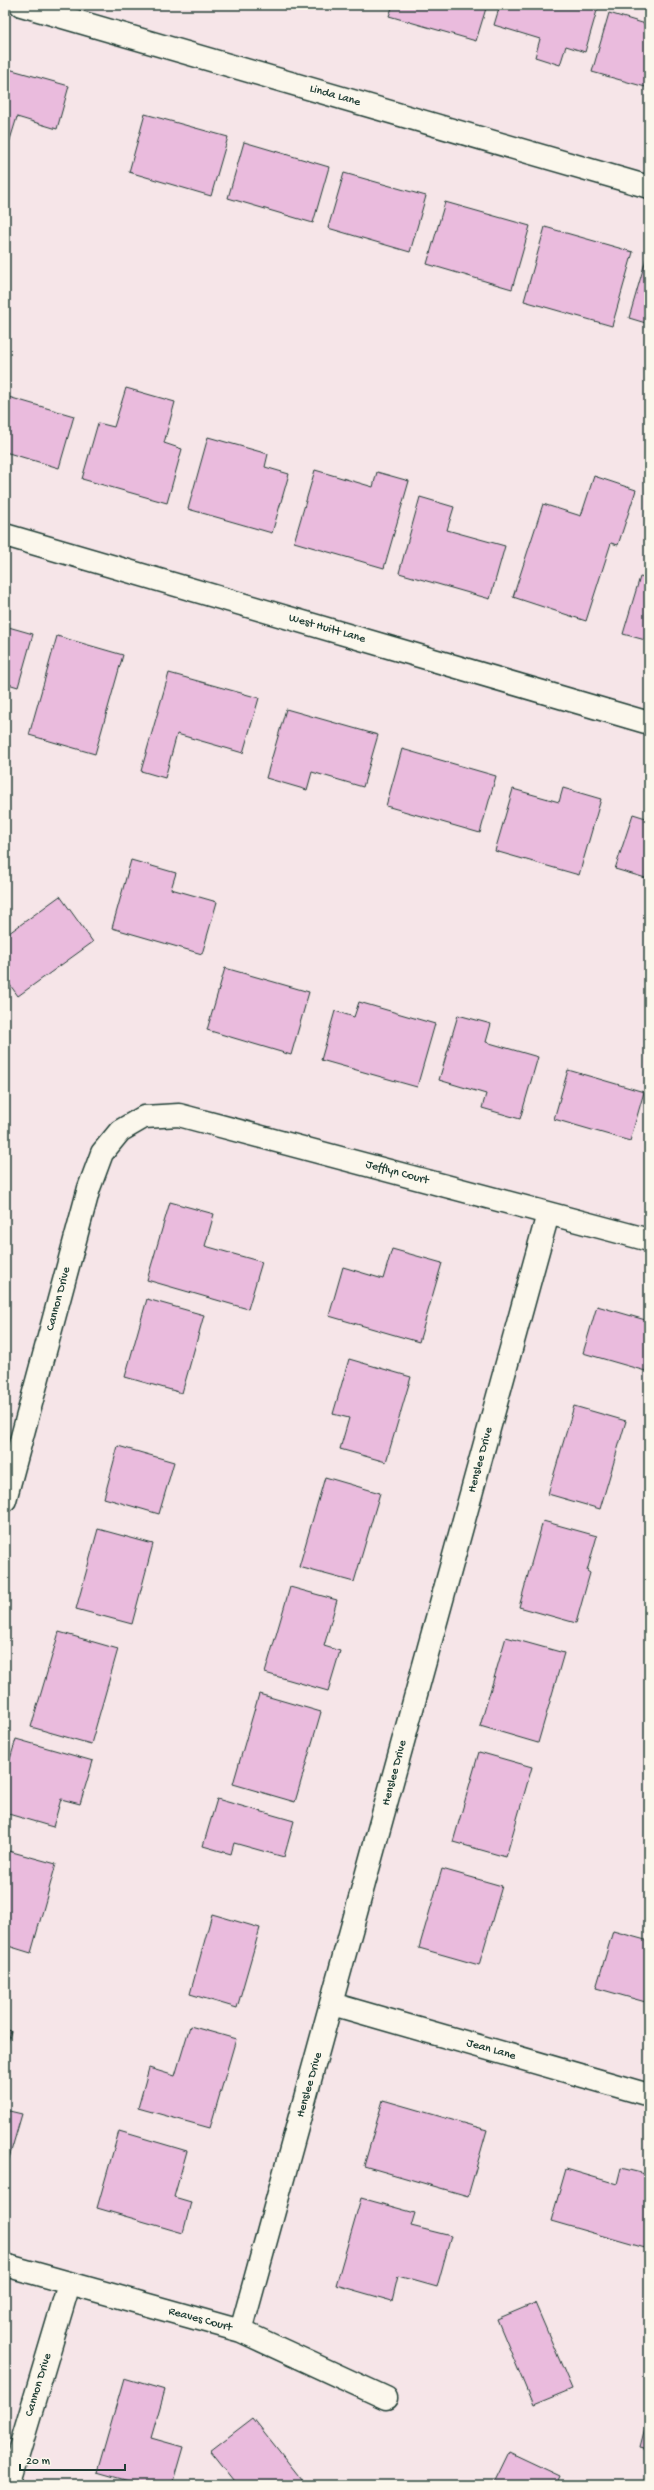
<svg xmlns="http://www.w3.org/2000/svg" width="654" height="2490" font-family="'Gochi Hand',sans-serif">
<rect width="100%" height="100%" fill="#f6e5e8"/>
<filter id="ink" filterUnits="userSpaceOnUse"><feTurbulence type="fractalNoise" baseFrequency=".025" numOctaves="2"/><feDisplacementMap in="SourceGraphic" scale="8" xChannelSelector="R" yChannelSelector="G"/><feConvolveMatrix kernelMatrix="1 2 1 2 8 2 1 2 1" color-interpolation-filters="sRGB"/></filter>
<g filter="url(#ink)">
<!-- building -->
<path fill="#eabbdd" stroke="#1f3d34" d="M393 5H487L476 41 389 16Z
M500 5H593L598 7 585 52 566 46 560 65 535 57 540 39 494 25Z
M609 13 649 25V88L592 72Z
M5 68 69 86 57 129 17 117 9 143 5 142Z
M145 114 228 137 211 196 129 172Z
M244 142 329 167 313 223 228 198Z
M344 173 426 196 410 252 328 228Z
M445 202 530 226 512 289 427 264Z
M545 227 633 252 612 326 524 301Z
M646 259 649 260V324L629 318Z
M126 388 175 402 164 443 182 449 167 503 82 479 98 423 114 427Z
M5 396 74 416 59 468 5 452Z
M208 437 268 454 265 467 289 474 272 533 188 509Z
M315 470 373 487 377 472 409 481 384 568 294 542Z
M594 476 636 490 618 545 611 543 586 621 513 597 543 504 581 516Z
M420 497 454 507 447 530 505 546 490 599 399 573Z
M640 577 649 579V641L623 634Z
M5 626 33 634 18 687 5 683Z
M57 636 123 655 95 754 29 735Z
M169 673 259 698 243 753 177 734 165 778 141 771Z
M286 709 378 735 363 787 312 772 307 790 266 778Z
M402 749 496 776 480 833 386 806Z
M563 788 601 799 579 875 495 851 513 789 559 802Z
M633 814 649 819V879L615 869Z
M131 860 176 873 171 889 217 902 202 954 112 928Z
M60 896 93 942 18 996 5 978V936Z
M225 968 309 992 291 1055 207 1030Z
M359 1002 435 1024 417 1087 321 1060 335 1011 354 1017Z
M458 1015 491 1024 486 1042 538 1057 520 1119 482 1108 486 1094 439 1080Z
M568 1070 644 1092 630 1141 554 1119Z
M170 1202 214 1214 205 1246 262 1262 248 1309 147 1280Z
M392 1249 442 1263 419 1342 329 1316 343 1267 383 1279Z
M147 1299 204 1315 182 1393 125 1377Z
M597 1306 649 1321V1372L583 1353Z
M349 1359 411 1377 386 1462 340 1449 349 1418 333 1414Z
M574 1406 626 1421 600 1509 548 1494Z
M118 1446 174 1462 159 1514 104 1498Z
M325 1477 380 1493 354 1582 299 1567Z
M543 1521 597 1536 587 1571 590 1573 576 1623 519 1607Z
M98 1529 153 1544 132 1624 76 1609Z
M290 1587 337 1600 324 1646 340 1651 328 1691 265 1673Z
M59 1632 118 1649 91 1744 31 1727Z
M506 1637 564 1653 538 1743 480 1726Z
M259 1694 321 1712 295 1802 233 1784Z
M16 1739 93 1761 80 1804 61 1799 53 1827 5 1813V1776Z
M479 1752 532 1767 506 1857 453 1842Z
M217 1799 294 1821 284 1857 234 1843 231 1854 203 1846Z
M5 1850 56 1864 31 1953 5 1945Z
M442 1869 502 1886 479 1965 419 1948Z
M212 1914 260 1928 237 2008 190 1994Z
M613 1931 649 1941V2003L596 1988Z
M190 2026 236 2039 210 2128 138 2108 149 2068 175 2076Z
M5 2029 11 2031 5 2053Z
M383 2100 487 2130 468 2196 364 2166Z
M5 2110 22 2114 5 2172Z
M119 2131 187 2151 174 2197 191 2202 183 2233 97 2208Z
M621 2168 649 2175V2234L645 2248 551 2221 566 2169 617 2184Z
M361 2198 415 2213 411 2226 451 2236 437 2287 398 2276 392 2301 336 2285Z
M535 2303 572 2389 533 2405 497 2319Z
M124 2378 165 2390 151 2438 183 2447 172 2485H143L97 2472Z
M649 2412V2449L640 2447Z
M253 2418 306 2485H237L210 2451Z
M509 2452 560 2476 556 2485H493Z"/>
<g fill="none" stroke-linecap="round" stroke-linejoin="round">
<!-- street casing -->
<g stroke="#1f3d34" stroke-width="25">
<path id="street" d="M21 5 649 187
M5 535 649 723
M5 1500 89 1188 102 1153 120 1131 144 1117 179 1115 649 1240
M332 2004 649 2095
M5 2265 241 2331 386 2398
M241 2331 548 1214
M9 2485 69 2284"/>
</g>
<!-- street -->
<use href="#street" stroke="#fbf7ec" stroke-width="22"/>
</g>
</g>
<g text-anchor="middle" dominant-baseline="central" stroke-width="3" stroke-linejoin="round" paint-order="stroke">
<!-- street labels -->
<g font-size="12" fill="#1f3d34" stroke="#fbf7ec">
<text transform="translate(335 96) rotate(16)">Linda Lane</text>
<text transform="translate(327 629) rotate(16)">West Huitt Lane</text>
<text transform="translate(397 1173) rotate(15)">Jefflyn Court</text>
<text transform="translate(59 1299) rotate(-75)">Cannon Drive</text>
<text transform="translate(481 1460) rotate(-75)">Henslee Drive</text>
<text transform="translate(395 1773) rotate(-75)">Henslee Drive</text>
<text transform="translate(491 2050) rotate(16)">Jean Lane</text>
<text transform="translate(310 2085) rotate(-74)">Henslee Drive</text>
<text transform="translate(200 2320) rotate(15)">Reaves Court</text>
<text transform="translate(39 2385) rotate(-73)">Cannon Drive</text>
</g>
</g>
<!-- margin -->
<rect width="654" height="2490" fill="none" stroke="#fbf7ec" stroke-width="20"/>
<rect x="10" y="10" width="634" height="2470" fill="none" stroke="#1f3d34" stroke-width="1.5" filter="url(#ink)"/>
<!-- scale -->
<path d="M20 2464v6h105v-6" fill="none" stroke="#1f3d34" stroke-width="2"/>
<text x="26" y="2464" font-size="12" fill="#1f3d34" stroke="#fbf7ec" stroke-width="3" paint-order="stroke">20 m</text>
</svg>
